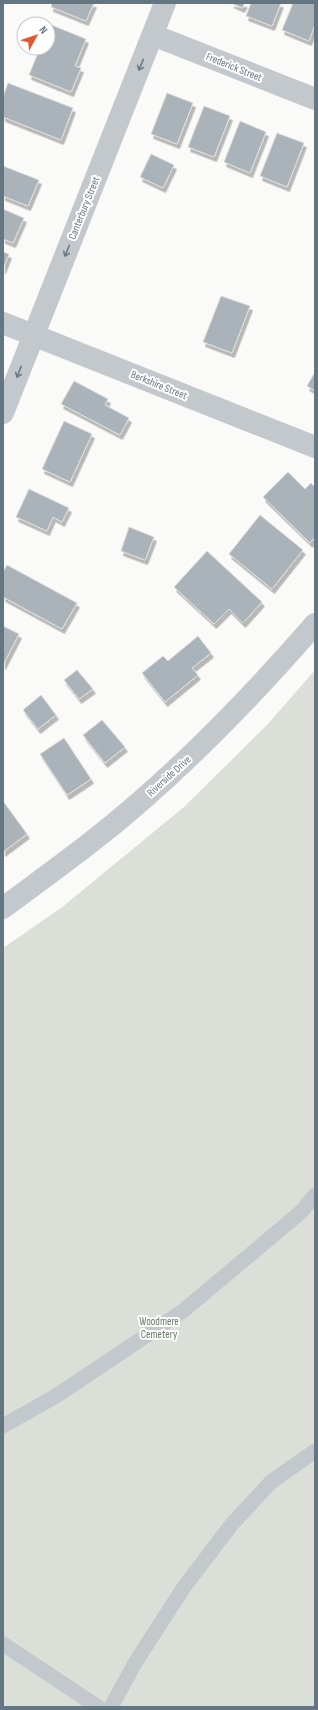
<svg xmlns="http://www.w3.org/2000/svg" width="318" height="1710" font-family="'Sofia Sans Condensed',sans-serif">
<defs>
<filter id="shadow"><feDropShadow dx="2.5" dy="4.5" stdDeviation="0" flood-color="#0004"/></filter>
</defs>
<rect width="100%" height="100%" fill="#fafaf8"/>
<!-- green -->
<path fill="#dadfd7" d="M315 670V1707H3V948L61 908 184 807 268 724Z"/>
<!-- building -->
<path fill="#aab3b9" stroke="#dcdcda" filter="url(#shadow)" d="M52 3H94L86 21 51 7Z
M231 3H245L242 8Z
M251 3H281L272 26 246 16Z
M293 3H315V24L309 41 282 30Z
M49 24 86 39 75 66 81 68 71 92 29 75 40 48H48V27Z
M8 83 73 108 61 140 3 117V97Z
M167 93 193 103 177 144 151 134Z
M204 106 230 116 214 157 188 147Z
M240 121 266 132 250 173 224 162Z
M277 133 304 143 287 187 260 176Z
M151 154 174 165 163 188 140 177Z
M3 166 39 180 28 206 3 196Z
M3 209 24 218 13 243 3 239Z
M3 252 9 254 3 269Z
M221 296 250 306 232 353 203 342Z
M315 372V391L307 386Z
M74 381 108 399 105 405 129 418 120 435 61 404Z
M64 421 92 434 70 482 42 469Z
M288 472 305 489 311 483 315 487V537L310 543 263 497Z
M29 489 69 508 62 522 53 517 47 531 16 517Z
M260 515 303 550 272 589 229 554Z
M129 527 154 537 145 560 121 551Z
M207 551 262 602 243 623 229 609 214 624 174 587Z
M7 565 77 603 62 629 3 597V572Z
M3 626 19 634 3 665Z
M198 636 211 653 192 668 198 675 165 702 142 673 163 656 168 661Z
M77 670 93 689 79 699 64 680Z
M41 695 56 715 38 729 23 710Z
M102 720 125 747 105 763 83 735Z
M64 738 91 779 67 795 40 754Z
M3 801 27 834 3 852Z"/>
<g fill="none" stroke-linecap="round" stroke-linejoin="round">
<!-- lane -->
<path stroke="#c3c8cc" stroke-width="15" d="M3 1426 56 1396 183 1311 301 1212 315 1195
M3 1644 98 1707
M111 1707 135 1663 184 1587 232 1524 271 1482 315 1451"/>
<!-- street -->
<path stroke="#c3c8cc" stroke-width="22" d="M153 35 315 99
M3 323 315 447
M3 413 165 3
M3 908C50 873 98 839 142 800 204 746 261 686 315 624"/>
</g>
<!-- one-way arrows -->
<defs><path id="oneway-shaft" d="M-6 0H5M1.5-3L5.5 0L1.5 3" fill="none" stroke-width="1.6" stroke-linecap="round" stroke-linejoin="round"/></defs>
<g stroke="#6a7a87">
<use href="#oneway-shaft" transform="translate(141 65) rotate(112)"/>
<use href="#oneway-shaft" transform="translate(67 251) rotate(112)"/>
<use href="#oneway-shaft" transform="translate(19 372) rotate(111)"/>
</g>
<g text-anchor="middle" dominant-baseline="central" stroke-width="4" stroke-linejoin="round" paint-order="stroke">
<!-- street labels -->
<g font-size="11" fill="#657683" stroke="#fff">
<text transform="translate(234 67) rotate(22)">Frederick Street</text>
<text transform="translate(84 208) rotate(-68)">Canterbury Street</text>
<text transform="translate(159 385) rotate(22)">Berkshire Street</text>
<text transform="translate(169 776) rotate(-42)">Riverside Drive</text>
</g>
<!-- park labels -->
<g font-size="11" fill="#687a64" stroke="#fff">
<text x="159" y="1321">Woodmere<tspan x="159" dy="13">Cemetery</tspan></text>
</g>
</g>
<!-- border -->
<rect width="318" height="1710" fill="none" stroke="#657683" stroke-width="8"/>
<!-- north arrow -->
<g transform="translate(36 36) rotate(50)"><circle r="19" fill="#ffffff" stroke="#c1c8cd"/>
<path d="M0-3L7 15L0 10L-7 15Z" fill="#e4572e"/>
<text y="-6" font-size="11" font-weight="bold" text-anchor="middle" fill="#657683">N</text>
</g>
</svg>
